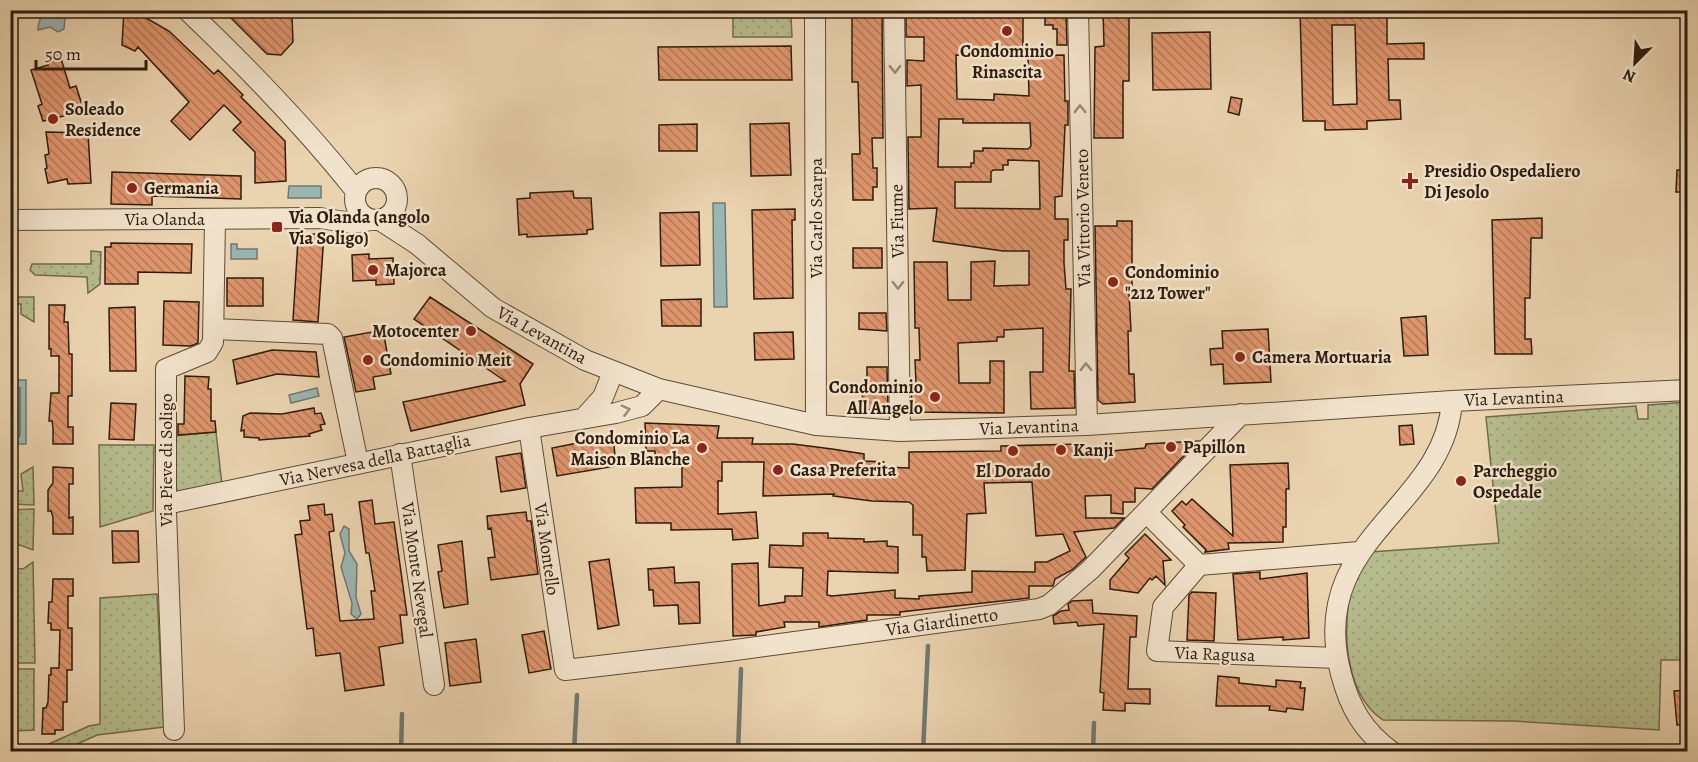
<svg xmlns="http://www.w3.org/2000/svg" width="1698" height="762" font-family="Alegreya,serif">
<defs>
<pattern id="grass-dots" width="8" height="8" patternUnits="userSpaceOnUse" patternTransform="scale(1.5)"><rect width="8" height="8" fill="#b5bc8c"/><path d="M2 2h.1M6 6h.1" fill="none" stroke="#9ca178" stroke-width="1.8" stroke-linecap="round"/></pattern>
<pattern id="building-back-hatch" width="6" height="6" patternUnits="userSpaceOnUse" patternTransform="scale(1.5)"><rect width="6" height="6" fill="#df956c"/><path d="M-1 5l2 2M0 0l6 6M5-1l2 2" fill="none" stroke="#b57957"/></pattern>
</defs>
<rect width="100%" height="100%" fill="#ead3af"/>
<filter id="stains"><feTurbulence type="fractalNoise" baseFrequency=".00333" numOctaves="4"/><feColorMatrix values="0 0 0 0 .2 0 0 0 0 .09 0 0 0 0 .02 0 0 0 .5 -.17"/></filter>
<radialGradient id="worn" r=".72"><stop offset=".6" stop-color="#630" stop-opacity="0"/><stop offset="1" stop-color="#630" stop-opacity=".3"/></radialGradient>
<!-- grass -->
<path fill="url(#grass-dots)" stroke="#726c4c" stroke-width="1.5" d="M791 16 792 37H733V17Z
M91 251 101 252 100 284 88 293 87 277 35 275 30 270 32 264H91Z
M11 297H34V322L21 314V304H16V314L11 317Z
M1687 402V660H1661L1659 730 1512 721 1383 720C1347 696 1343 639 1349 600 1352 583 1362 567 1370 552L1499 543 1486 417 1636 406 1638 419H1648V405Z
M216 432 222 485 174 494 173 436Z
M99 445H154L153 511 100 527Z
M33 467 34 505 11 504V471L17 474 13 491H23L21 474Z
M34 509 33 550 20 545 11 546V510Z
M33 562 35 663H11V568L23 569Z
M157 594 164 727 97 735 62 751H33L89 726 100 724V598Z
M11 669H34V730L14 731 13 740H10Z"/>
<!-- water -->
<path fill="#9ab6b3" stroke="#6f7971" stroke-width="1.5" d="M58 11 65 17 64 29 58 32 50 27 38 30C38 17 45 10 58 11Z
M289 186H321V198H288Z
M713 203H725L727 307H714Z
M231 244H237V249H257V259H231Z
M12 380H26V444H13Z
M317 388 319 396 291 403 289 395Z
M344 526 349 529V551L357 564 356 597 361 614 357 619 351 614 352 603 341 567 345 553 340 534Z"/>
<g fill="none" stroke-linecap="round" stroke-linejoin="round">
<!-- shore -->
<path stroke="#646a60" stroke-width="1.5" d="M10 386 20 388V435L18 438H10"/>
<!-- stream -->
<path stroke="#6f7971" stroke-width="4.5" d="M401 752 402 714
M574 752 577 695
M738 752 741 669
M923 752 928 646
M1093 752 1094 723"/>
</g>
<!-- building -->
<path fill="url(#building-back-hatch)" stroke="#2e1d0d" stroke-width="1.5" fill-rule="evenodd" d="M124 10 141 15 169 31 214 74 218 70 243 95 241 97 285 141 286 181 255 183V152L233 130 241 122 224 105 190 140 171 121 189 102 138 47 135 51 122 45Z
M223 10H286L292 16 293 42 281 55 267 54Z
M852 10H882L883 138H872L873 168H877V187H873V200H853L852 154H860L858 82H852Z
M906 10H1023V52H987V56L956 55 957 99 994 100V94L1029 96 1028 56 1064 55 1065 101H1068V125H1065L1062 196 1055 197V219H1068V240H1064V263L1066 289H1071L1069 371H1074L1075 408 1031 409 1030 372H1043V328L1004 330V337H997V341L958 343 959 383H990V361H1004V413L912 412 911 383H916L915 360H920L919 328H915L914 262H947L948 300H971V262L995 261 994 286 1029 285V251H1003L933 241 937 208 909 209 908 137H921V85L907 86V60L924 61V37H906ZM939 119H963V123H1030L1031 146 1028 149 983 148V151H974V163H971V167H938ZM1008 160 1039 161 1040 209 955 208V182H991V172L993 170H1003V165H1008Z
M1045 10H1066L1067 45H1057V29H1053V25H1045Z
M1103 10H1129V81H1123V138H1094L1095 47 1104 46Z
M1300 10H1387V44L1424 43V59H1388L1389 100H1400L1401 119 1367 121V129L1325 130V121H1303ZM1332 25H1355L1357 104 1333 105Z
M1210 32 1211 89 1153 90 1152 33Z
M791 46 792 80H659L658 47Z
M59 52 70 88 76 86 84 111 43 121 38 106 42 104 31 70 48 65 45 57Z
M1231 97 1242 99 1239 115 1228 112Z
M789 123 791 175 751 176 750 124Z
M697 124V151H659V125Z
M46 132 88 133 91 183 68 184 67 179 48 183 45 169 47 168 45 155 49 154Z
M1677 170H1688V192H1676Z
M112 172 241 176V199L152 196V205L111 204Z
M573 191 574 198H591L593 229 587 230V234L527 237V234L519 235 517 199 530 198V193Z
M795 209V220H792L793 298 754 299 752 210Z
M699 212 700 265 661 266 660 213Z
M1542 218V238H1531L1530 298H1525V339H1531L1532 354H1495L1492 220Z
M1117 221H1132V293H1129L1131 331H1128L1129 374H1134L1135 402 1103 404 1098 400 1095 226H1117Z
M308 234H324L318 322 293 320 298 240H301V236H308Z
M111 243 192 244 191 273 138 272V284H105V247H111Z
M853 248H882V268H853Z
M369 254V259L393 258 394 284 376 285V280L353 281 352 255Z
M227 278H263V306H227Z
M430 297 533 364 520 384 525 405 411 431 403 402 505 381 414 319Z
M701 299V326H662L661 300Z
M164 301 199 302 198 343 191 346 163 345Z
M49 305H65L64 322H68L69 354H72V396H68V427H73V444H53V428L52 421H49L51 393H59V356H51V349H49Z
M135 307 136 371H110L109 308Z
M859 313H886L887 331 859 329Z
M1426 316 1428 355 1404 356 1401 318Z
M1268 329 1271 382 1224 384 1223 364 1211 365 1210 349 1223 348 1222 331Z
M383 330 391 374 373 377 375 389 356 392 344 337Z
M793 332 794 359 755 360 754 333Z
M272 350 316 352 319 377 277 374 237 384 233 360Z
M867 367H887L888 409 863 410 862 385H867Z
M185 376 209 377 208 389H211V421H215L216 432 178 435V424H184Z
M111 403 136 404 134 440 109 439Z
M314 408 315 414 321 413 325 424 320 425 322 430 309 434 310 436 259 440V438L244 437V430L241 431 243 416 250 413 282 414Z
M645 423 719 426 717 438H753L752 444H793L832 449 864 454V461L884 462V467L909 468V452L1001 451V446L1081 444 1082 450 1111 451 1145 448 1146 444 1198 441 1152 489 1135 488V502H1123V514L1111 513V495L1085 496 1086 518H1124L1114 528 1074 532 1086 557 1072 570 1055 579 1053 586H1029V598L900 612V615H867V620L819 627V622H784L785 627 756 632V635L733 636 732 564 758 563 759 606 785 602V596H802L803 568 769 567 770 545 803 546V533H828V538L864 539V542L887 541V546L898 547V573L828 571 827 595 832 596 895 590V598L919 599V596L972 592V571L1035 572V562H1047L1070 551 1063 534 1036 536 1032 482 984 483 986 513 967 514 965 570 927 571 926 557H922V535H913V505L909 502 872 501 833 496 834 494 763 496 764 462H722V481H718V514L756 512 758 538 733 540 732 529 671 530V523H636L635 488 682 487V456L655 457V451H646Z
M1412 425 1414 444 1400 445 1399 426Z
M613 436 616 466 557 476 552 448Z
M521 453 526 488 501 492 496 457Z
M1288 463 1289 489H1286V527H1283V542L1228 543 1229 549 1205 552 1206 550 1183 527 1185 525 1172 511 1182 501 1186 505 1192 499 1233 536 1230 465Z
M53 467 73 468V484H69V518L73 517V534H53V517L51 511H48V490L53 483Z
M372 500 375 524 394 522 407 615H400L403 643 379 647 384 685 345 691 340 653 316 656 313 628 307 629 295 535 302 534 300 521 310 520 308 506 324 504 325 515 332 514 334 531 329 532 340 621 374 619 371 591H375L369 553H366L359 502Z
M526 512 527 521H531L538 574 491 580 488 558 495 557 491 528 488 529 487 516Z
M112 531H138L139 562 113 563Z
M1145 534 1171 560 1163 561 1165 585 1156 576 1152 580 1150 578 1138 593 1110 589V580L1129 558 1125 554Z
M462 541 468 604 444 608 438 572 442 571 438 545Z
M609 559 619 625 598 629 589 562Z
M674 567 675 583 699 582 700 623 679 624 678 605 654 606 653 590H649L648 569Z
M1260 572V579L1307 573 1309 638 1283 640V637L1238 640 1233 574Z
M53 579H73V596H68V628H72V670H67V702H63V730H55V734H42L43 708H46L48 702 49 675H51V668H59L60 630H51V623H48L49 602H52Z
M1192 592 1216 593 1214 641 1187 640 1189 595Z
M1092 600 1093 613 1137 616 1136 637H1130L1128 689H1150V704L1125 703V711L1103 710 1104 693 1100 692 1104 624 1078 626 1077 622 1054 624 1053 616 1061 611 1069 610 1068 604 1072 601Z
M544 631 551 669 529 673 522 635Z
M476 639 481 682 450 686 445 643Z
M1218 676 1239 678V683L1276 687V680L1301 682 1300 688H1305L1303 710 1287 708 1286 712 1269 710 1270 706H1216Z
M1688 690V725H1677L1674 691Z"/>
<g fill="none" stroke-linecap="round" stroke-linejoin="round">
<!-- minor casing -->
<g stroke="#5d4a36" stroke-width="22">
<path id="minor" d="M187 10C247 67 305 127 356 191
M815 10 816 425
M894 10 900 431
M1078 10 1087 425
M355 199a21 21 0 1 1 42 0a21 21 0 1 1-42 0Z
M10 220 320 218 352 223 371 220
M380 220 417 244 493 308 585 360 659 389 816 425 900 431 1087 425 1452 401 1688 390
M214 329 328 334 332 338 358 463
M585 417 603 397 613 372
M529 428 565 670 728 651 1039 609 1049 605 1090 570 1241 414
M400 454 434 685
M166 504 529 428 616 413 642 406 659 389
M1147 513 1199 565
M1337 658 1157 651 1163 607 1199 565 1359 552
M174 730 166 512V369L207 352 213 342 215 219
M1392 752C1363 731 1350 708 1341 674 1305 537 1445 510 1452 401"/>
</g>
<!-- minor -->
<use href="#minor" stroke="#f1e2cb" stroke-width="20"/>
</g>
<!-- one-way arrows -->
<defs><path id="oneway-chevron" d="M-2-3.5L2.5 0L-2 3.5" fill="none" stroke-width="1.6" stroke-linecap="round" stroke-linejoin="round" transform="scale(1.5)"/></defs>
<g stroke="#998976">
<use href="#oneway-chevron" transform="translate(895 69) rotate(89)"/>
<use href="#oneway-chevron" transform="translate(1080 109) rotate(-91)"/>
<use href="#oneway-chevron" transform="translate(898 285) rotate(89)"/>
<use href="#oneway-chevron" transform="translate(1086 367) rotate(-91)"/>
<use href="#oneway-chevron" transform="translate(626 410) rotate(-14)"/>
</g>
<!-- markers -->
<g fill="#8f2418" stroke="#f1e2cb" stroke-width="2">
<circle cx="1007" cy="31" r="6"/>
<circle cx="53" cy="119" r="6"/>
<path d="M1407 172h6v6h6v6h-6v6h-6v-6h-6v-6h6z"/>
<circle cx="132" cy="188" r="6"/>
<rect x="271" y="221" width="12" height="12" rx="3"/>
<circle cx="373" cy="270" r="6"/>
<circle cx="1113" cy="282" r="6"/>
<circle cx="471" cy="331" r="6"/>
<circle cx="1240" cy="357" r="6"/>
<circle cx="368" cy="360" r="6"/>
<circle cx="935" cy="397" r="6"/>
<circle cx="1171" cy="447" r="6"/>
<circle cx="702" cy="448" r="6"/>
<circle cx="1061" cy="450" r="6"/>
<circle cx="1013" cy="451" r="6"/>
<circle cx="778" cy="470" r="6"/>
<circle cx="1461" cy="481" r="6"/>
</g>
<g text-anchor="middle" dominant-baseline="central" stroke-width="5" stroke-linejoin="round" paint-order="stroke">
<!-- poi labels -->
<g font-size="18" font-weight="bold" fill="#2e1d0d" stroke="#f1e2cb" text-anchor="start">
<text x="1007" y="51" text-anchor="middle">Condominio<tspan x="1007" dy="21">Rinascita</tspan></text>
<text x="65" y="109">Soleado<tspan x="65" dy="21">Residence</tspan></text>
<text x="1424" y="171">Presidio Ospedaliero<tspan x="1424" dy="21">Di Jesolo</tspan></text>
<text x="144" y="188">Germania</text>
<text x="289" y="217">Via Olanda (angolo<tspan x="289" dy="21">Via Soligo)</tspan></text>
<text x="385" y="270">Majorca</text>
<text x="1125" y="272">Condominio<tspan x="1125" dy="21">"212 Tower"</tspan></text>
<text x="459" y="331" text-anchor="end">Motocenter</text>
<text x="1252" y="357">Camera Mortuaria</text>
<text x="380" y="360">Condominio Meit</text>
<text x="923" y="387" text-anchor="end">Condominio<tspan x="923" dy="21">All Angelo</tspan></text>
<text x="690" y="438" text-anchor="end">Condominio La<tspan x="690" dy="21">Maison Blanche</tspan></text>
<text x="1183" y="447">Papillon</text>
<text x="1073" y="450">Kanji</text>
<text x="790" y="470">Casa Preferita</text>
<text x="1013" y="471" text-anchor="middle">El Dorado</text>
<text x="1473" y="471">Parcheggio<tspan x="1473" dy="21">Ospedale</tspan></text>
</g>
<!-- street labels -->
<g font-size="18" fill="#2e1d0d" stroke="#f1e2cb">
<text transform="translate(816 218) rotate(-90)">Via Carlo Scarpa</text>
<text transform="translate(1083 218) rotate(-91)">Via Vittorio Veneto</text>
<text x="165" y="219">Via Olanda</text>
<text transform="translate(897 221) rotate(-91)">Via Fiume</text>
<text transform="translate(542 335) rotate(29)">Via Levantina</text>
<text transform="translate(1514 398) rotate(-2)">Via Levantina</text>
<text transform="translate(1029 427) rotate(-2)">Via Levantina</text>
<text transform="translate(166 460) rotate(-90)">Via Pieve di Soligo</text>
<text transform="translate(375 460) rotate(-12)">Via Nervesa della Battaglia</text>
<text transform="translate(547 549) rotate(82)">Via Montello</text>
<text transform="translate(417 570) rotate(82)">Via Monte Nevegal</text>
<text transform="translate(942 622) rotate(-8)">Via Giardinetto</text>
<text transform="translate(1215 654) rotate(2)">Via Ragusa</text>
</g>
</g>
<!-- margin -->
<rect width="1698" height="762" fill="none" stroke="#ead3af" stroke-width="36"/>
<rect x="12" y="12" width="1674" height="738" fill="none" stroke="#2e1d0d" stroke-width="3"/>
<rect x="18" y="18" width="1662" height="726" fill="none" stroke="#2e1d0d" stroke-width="1.5"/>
<!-- north arrow -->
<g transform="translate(1635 63) rotate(204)" stroke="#f1e2cb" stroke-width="4.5" paint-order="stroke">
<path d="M0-4.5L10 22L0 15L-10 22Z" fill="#2e1d0d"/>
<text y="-9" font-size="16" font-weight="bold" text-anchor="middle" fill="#2e1d0d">N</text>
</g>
<!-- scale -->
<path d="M36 60v9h110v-9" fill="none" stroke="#2e1d0d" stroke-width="3"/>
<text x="45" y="60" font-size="18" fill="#2e1d0d" stroke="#f1e2cb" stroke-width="4.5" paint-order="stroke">50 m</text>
<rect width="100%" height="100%" filter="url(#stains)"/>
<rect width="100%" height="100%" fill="url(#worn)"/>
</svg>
